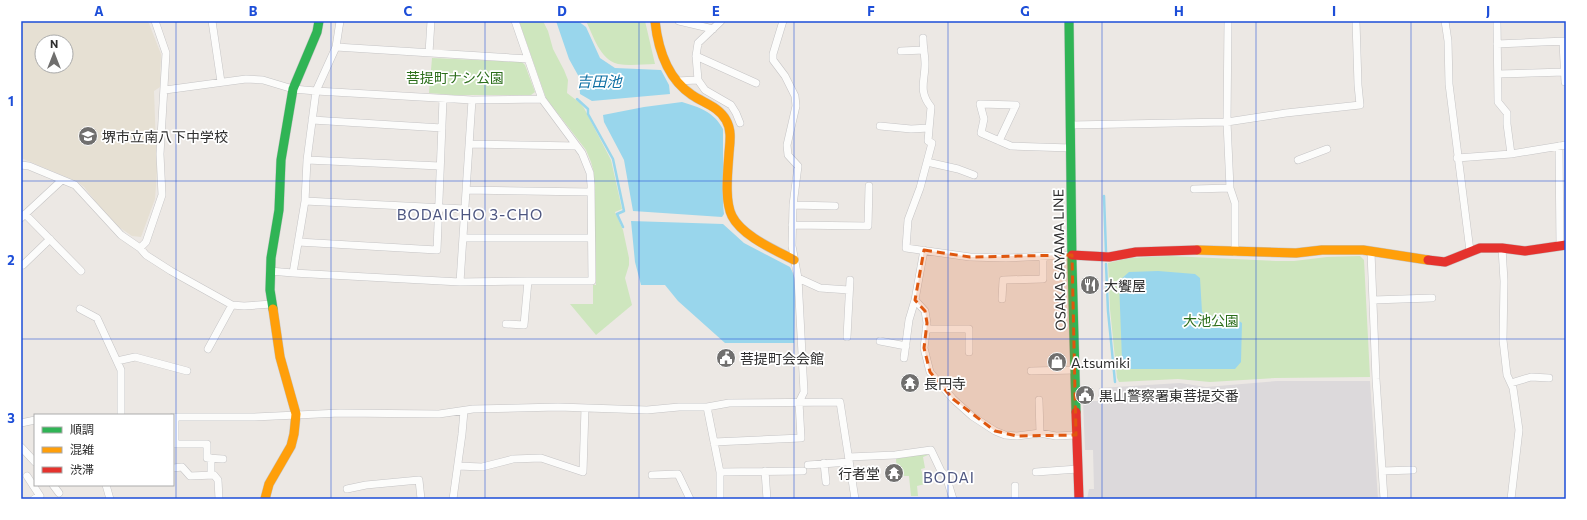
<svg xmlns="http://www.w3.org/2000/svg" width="1587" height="520" font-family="Commissioner,'Noto Sans JP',sans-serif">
<rect width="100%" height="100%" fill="#ece8e4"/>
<!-- industrial -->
<path fill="#dcd9db" d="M1277 381H1370L1378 499H1087L1089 489H1094L1093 450H1085L1083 401H1098L1099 388 1180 383 1206 387Z"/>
<!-- education -->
<path fill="#e6e0d3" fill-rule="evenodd" d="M21 21H148L161 54 160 87 154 91 157 172 155 199 141 237 132 236 113 223 84 187 78 182 21 158ZM42 42H66V66H42Z"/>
<!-- green -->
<path fill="#cee6be" d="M519 21H543L548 31 553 49 564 70 568 80 567 93 580 103 584 108 611 160 622 209 615 212 623 230 629 258V265L625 278 632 305 596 335 570 304H593V285H596L594 173 591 162 586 150 546 98Z
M586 21H645L655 64C644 64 630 66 618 64 600 60 593 35 586 21Z
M432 58 522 62 525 65 535 92 531 95H453L429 93Z
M1170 256 1276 261H1294L1327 257 1360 256 1364 260 1370 377 1275 378 1210 382 1178 379 1119 382 1117 378 1110 309 1108 263 1130 258Z
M926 454 928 455 923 457 925 468 921 469 925 484 917 486 918 496H911L909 476H897L896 459 897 457 908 455Z"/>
<!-- water -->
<path fill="#99d6ec" d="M556 21H578L586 27 600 58 615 68 661 70 669 85 670 94 592 101 580 94 579 77 569 59Z
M682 102C699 107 714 112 723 129V205L724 214 722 217 633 211 624 160 604 122 603 115 644 107Z
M631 221 723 224 744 243 790 267 795 277 794 343H725L678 301 665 285H641L635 262Z
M1158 271 1195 274 1200 278 1202 312C1216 321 1230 313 1242 323L1241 362 1235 369H1130L1125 367 1122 360 1119 281 1129 272Z"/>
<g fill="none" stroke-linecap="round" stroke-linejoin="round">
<!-- stream -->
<path stroke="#99d6ec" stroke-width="2.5" d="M577 99 588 109V114L613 159 624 211 617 214 623 227
M1104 196 1106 252
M1106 264 1108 311 1115 382"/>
<!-- street casing -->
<g stroke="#c5c4c5" stroke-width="8">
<path id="street" d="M212 21 221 82
M340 21 336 47 316 91 307 160 305 201 293 273 460 282 528 281
M515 21 542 99
M679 21 713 29
M721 21 698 43 696 56 698 80 705 90 731 105 736 113 740 123
M1228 21 1227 122 1230 188 1235 203V252
M1445 21 1448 41 1449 84 1470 251
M1497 21 1498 102 1507 113V124L1511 154
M923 38C923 47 925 56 925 64 925 81 918 91 931 107L928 141 932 143 920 188 908 220 906 248 970 257 1006 258 1072 255
M1563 42 1565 82
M1497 44 1566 41
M336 47 528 59
M901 51 924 50
M429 53 431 21
M696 56 756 83
M1498 74 1565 72
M676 81 698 80
M165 90 246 79 263 80 293 89 316 91 472 100 542 99 582 153 590 173 591 185 592 281H528L524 325 506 324
M312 120 442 128
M1071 125 1227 122 1286 113 1360 105 1358 85 1356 21
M880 126 911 129 929 128
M999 141 1016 105 980 104 984 119 981 133 1011 146 1071 148
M469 144 576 146
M1559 146 1560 246
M1457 158 1511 154 1566 145
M307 160 440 166
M1298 160 1327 149
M927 162 958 169 974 175
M21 165 29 166 75 185 121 235 140 248 146 242 162 195 160 154 166 53 155 21
M1194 189 1230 188
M466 190 591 192
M305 201 465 209
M793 205 835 206
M25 214 81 271
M21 218 62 180
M792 225 868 226 869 186
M463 238H591
M298 242 437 250 443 99
M140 248 146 255 171 271 232 305 244 306 272 304
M1502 248 1504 281 1503 340 1507 375 1513 388 1519 430 1511 499
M924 250 915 300 925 311 927 323 924 348 930 372 953 399 972 416 995 431 1005 435 1017 436 1040 433 1056 436 1076 435
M1371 252 1376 379 1384 499
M23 265 50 239
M270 271 293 273
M798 278 820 288 849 290
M460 282 472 100
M1002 299 1003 280 1043 279V257
M1373 300 1432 298
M80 309 97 318 121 370V415
M926 329H969V352
M847 337 850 280
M880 341 906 346
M208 349 232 305
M904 358 909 320 915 300
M117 361 135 357 187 371
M1031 371 1075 370
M1511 383 1531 377 1549 378
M1039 400 1040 433
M707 407 720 472V499
M173 417H254L340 413 439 414 473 409 558 407 647 410 679 407H707L729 403 840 402 855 499
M175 417V444H207V458L223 459
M21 423 35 420
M714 442 801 438 799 402 804 392 798 278 792 246 793 205 798 166 788 155 787 145 796 106 795 96 785 76 773 60V54L783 21
M21 447 35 462
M849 457 895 455 931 450 941 471 946 476 953 499
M824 463 826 482
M808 465 849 462
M458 466 482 467 513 459 541 458 583 472 585 408
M173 468 182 467 190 476 214 475 218 480 219 499
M765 471 767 499
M1382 471 1413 470
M720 472 803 471
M1036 472 1078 469
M211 475V458
M652 475 678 474 690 499
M27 476 40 496 34 499
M53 485 59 493
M106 485 110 499
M1015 486V499
M347 489 366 485 419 480 421 499
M453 499 462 434 464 411"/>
</g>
<!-- fast casing -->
<g stroke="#c5c4c5" stroke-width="10">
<path id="fast" d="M1069 21 1072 263 1076 412
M273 309 270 290 271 258 279 210 281 160 293 89 317 32 319 21"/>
</g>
<!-- slow casing -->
<g stroke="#c5c4c5" stroke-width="10">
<path id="slow" d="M655 21C658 49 668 79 692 95 704 103 719 107 726 120 732 130 730 142 729 153 728 170 724 200 732 216 742 236 775 250 794 260
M1197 250 1296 253 1322 250H1363L1428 260
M265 499 269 484 291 446 294 434 296 414 280 357 273 309"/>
</g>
<!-- jam casing -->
<g stroke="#c5c4c5" stroke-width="10">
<path id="jam" d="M1072 255 1109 257 1136 252 1197 250
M1428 260 1445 262 1480 248H1502L1525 251 1566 245
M1076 412 1079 499"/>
</g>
<!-- street -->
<use href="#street" stroke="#fcfcfb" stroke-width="7"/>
<!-- fast -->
<use href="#fast" stroke="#30b455" stroke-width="9"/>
<!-- slow -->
<use href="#slow" stroke="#ff9f0a" stroke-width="9"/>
<!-- jam -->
<use href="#jam" stroke="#e5322d" stroke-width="9"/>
</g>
<!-- marked area -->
<path fill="#df570e" fill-opacity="0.2" stroke="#df570e" stroke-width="3" stroke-dasharray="8 5" stroke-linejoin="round" d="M924 250 970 257 1072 255 1076 435 1017 436 995 431 953 399 930 372 924 348 927 323 925 311 915 300Z"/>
<!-- grid -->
<path fill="none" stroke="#1d4ed8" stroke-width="1" stroke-opacity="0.55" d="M176 21V499M331 21V499M485 21V499M639 21V499M794 21V499M948 21V499M1102 21V499M1256 21V499M1411 21V499M21 181H1566M21 339H1566"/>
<!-- icons -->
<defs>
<g id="school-disc" transform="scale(1)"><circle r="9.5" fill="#706f6e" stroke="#fff"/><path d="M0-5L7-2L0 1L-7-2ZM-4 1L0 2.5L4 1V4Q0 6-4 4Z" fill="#fff"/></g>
<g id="restaurant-disc" transform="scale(1)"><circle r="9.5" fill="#706f6e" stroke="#fff"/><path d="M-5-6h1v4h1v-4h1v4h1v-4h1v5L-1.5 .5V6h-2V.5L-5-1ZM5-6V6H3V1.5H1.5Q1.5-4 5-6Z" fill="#fff"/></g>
<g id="civic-disc" transform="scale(1)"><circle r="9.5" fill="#706f6e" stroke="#fff"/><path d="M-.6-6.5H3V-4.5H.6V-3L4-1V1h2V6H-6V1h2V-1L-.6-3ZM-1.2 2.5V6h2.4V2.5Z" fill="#fff"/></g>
<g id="shop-disc" transform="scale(1)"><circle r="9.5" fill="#706f6e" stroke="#fff"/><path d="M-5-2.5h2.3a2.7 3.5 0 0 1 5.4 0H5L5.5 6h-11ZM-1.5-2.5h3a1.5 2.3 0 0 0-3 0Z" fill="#fff"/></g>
<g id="temple-disc" transform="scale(1)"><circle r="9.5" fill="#706f6e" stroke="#fff"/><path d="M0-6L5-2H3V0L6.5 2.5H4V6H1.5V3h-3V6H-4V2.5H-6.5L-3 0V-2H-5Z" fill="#fff"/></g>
</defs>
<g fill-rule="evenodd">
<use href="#school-disc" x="88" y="136"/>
<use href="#restaurant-disc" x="1090" y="285"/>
<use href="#civic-disc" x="726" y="358"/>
<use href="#shop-disc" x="1057" y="362"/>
<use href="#temple-disc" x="910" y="383"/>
<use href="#civic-disc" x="1085" y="395"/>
<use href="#temple-disc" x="894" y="473"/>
</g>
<g text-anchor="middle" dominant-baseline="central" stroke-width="3.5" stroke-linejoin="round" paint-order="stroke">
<!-- park labels -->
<g font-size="14" fill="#2c6e1b" stroke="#fff">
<text x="455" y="77">菩提町ナシ公園</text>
<text x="1211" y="320">大池公園</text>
</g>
<!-- poi labels -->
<g font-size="14" fill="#2e2e2e" stroke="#fff" text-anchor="start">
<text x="102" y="136">堺市立南八下中学校</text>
<text x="1104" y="285">大饗屋</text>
<text x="740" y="358">菩提町会会館</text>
<text x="1071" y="362">A.tsumiki</text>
<text x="924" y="383">長円寺</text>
<text x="1099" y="395">黒山警察署東菩提交番</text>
<text x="880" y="473" text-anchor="end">行者堂</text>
</g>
<!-- street labels -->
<g font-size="14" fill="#2e2e2e" stroke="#fff">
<text transform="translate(1059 260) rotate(-91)">OSAKA SAYAMA LINE</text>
</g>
<!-- water labels -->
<g font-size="15" font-style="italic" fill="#0d6fa3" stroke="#fff">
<text x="599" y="81">吉田池</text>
</g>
<!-- neighbourhood labels -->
<g font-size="15" letter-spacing="1" fill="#4d5680" stroke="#fff">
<text x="470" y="214">BODAICHO 3-CHO</text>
<text x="949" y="477">BODAI</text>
</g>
</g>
<!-- border -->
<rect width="1587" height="520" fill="none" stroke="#ffffff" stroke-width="44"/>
<!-- legend -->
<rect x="34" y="414" width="140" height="72" fill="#ffffff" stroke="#ababab"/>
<rect x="42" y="427" width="20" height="6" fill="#30b455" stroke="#ababab"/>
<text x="70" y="434" font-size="12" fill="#2e2e2e">順調</text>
<rect x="42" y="447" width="20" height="6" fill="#ff9f0a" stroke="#ababab"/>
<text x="70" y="454" font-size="12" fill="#2e2e2e">混雑</text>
<rect x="42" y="467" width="20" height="6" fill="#e5322d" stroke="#ababab"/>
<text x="70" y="474" font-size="12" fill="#2e2e2e">渋滞</text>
<!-- north arrow -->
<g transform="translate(54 54)"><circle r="19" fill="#ffffff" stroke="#ababab"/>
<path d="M0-3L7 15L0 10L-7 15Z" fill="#706f6e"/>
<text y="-6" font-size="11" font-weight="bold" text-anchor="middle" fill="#2e2e2e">N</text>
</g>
<rect x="22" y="22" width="1543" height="476" fill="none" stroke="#1d4ed8" stroke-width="1.5"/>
<g font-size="13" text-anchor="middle" font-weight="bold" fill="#1d4ed8">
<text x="99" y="16">A</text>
<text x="253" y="16">B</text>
<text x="408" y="16">C</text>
<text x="562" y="16">D</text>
<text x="716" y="16">E</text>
<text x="871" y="16">F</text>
<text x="1025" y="16">G</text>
<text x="1179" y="16">H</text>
<text x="1334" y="16">I</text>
<text x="1488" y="16">J</text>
<text x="11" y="106">1</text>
<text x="11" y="265">2</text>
<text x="11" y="423">3</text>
</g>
</svg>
